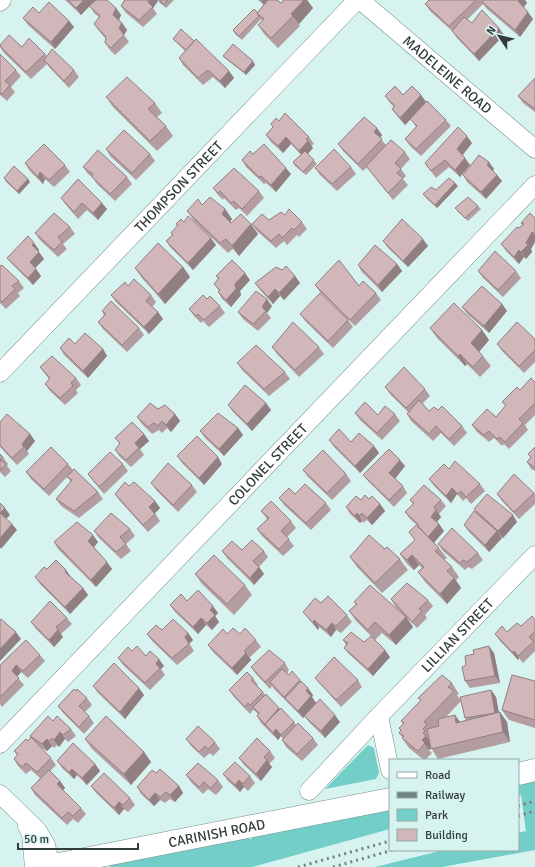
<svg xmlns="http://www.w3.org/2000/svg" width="535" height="867" font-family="Signika,sans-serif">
<rect width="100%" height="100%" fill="#d6f3f0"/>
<!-- green -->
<path fill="#72cec6" d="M368 745 374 748 379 773 376 779 325 789Z
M535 780V850L442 867H375L444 850H518V833L526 831 521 795 518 796V783Z
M390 808V829L252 867H110L109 863 248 836 249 839H252V835Z"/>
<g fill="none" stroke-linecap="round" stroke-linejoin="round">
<!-- minor casing -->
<g stroke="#76908d" stroke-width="19">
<g id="minor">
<path id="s1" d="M360 0 535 149"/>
<path d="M0 2 2 0"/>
<path id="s2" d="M0 373 357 0"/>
<path d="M379 716 390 770"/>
<path id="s3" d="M0 744 535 185"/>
<path id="s4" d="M309 791 379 716 535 555"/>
<path d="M0 794 37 830 46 845 51 866"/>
<path d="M27 826 31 834 34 867"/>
</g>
</g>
<!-- tertiary casing -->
<g stroke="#76908d" stroke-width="23">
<g id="tertiary">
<path d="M518 774 535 770"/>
<path id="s5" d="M44 867 390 799"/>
</g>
</g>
<!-- minor -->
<use href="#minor" stroke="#fff" stroke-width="18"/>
<!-- tertiary -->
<use href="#tertiary" stroke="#fff" stroke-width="22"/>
<!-- rail -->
<path stroke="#708380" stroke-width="3" stroke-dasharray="2 4" stroke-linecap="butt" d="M518 806 535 801
M518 816 535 811
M298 867 390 841
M333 867 393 850"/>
</g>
<!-- wall -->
<path fill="#b49da0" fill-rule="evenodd" d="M65 0H95L116 8 121 15 119 20 122 23 127 30 124 35 129 42 115 55 110 50 105 43 106 39 99 31 94 24 99 17 94 13 90 6 81 15Z
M123 0H157L158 1 153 8 157 14 143 27 126 13 121 6 124 1Z
M158 0H174L166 8 160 3Z
M258 0H277L281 3 283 0H307L313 8 299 24 300 26 278 48 265 35 258 25 262 21 261 19 242 40 235 34 233 30 258 13 264 5Z
M429 0H525L527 3 523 8 533 19 520 37 487 9 483 4 467 20 472 23 504 35 479 61 457 38 452 31 430 11 425 4Z
M39 13 69 21 74 27 55 49 28 25 23 18Z
M173 39 194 41 229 71 234 78 225 88 213 77 203 85 183 65 179 58 185 51Z
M0 47H22L45 54 47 56 74 70 79 77 69 88 49 67 47 64 31 79 4 53Z
M0 54 16 70 21 76 11 87 15 92 7 101 0 95Z
M223 56 255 65 246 75 226 59Z
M535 78V112L523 103 518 96Z
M421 95 426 102 446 120 451 126 421 156 410 146 405 139 416 127 411 119 405 125 397 116 392 109 394 107 390 103 385 96Z
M106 97 155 103 162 113 157 117 166 126 173 136 157 151 113 107Z
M279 121 309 137 314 144 311 146 313 148 308 154 317 164 306 175 295 166 293 162 301 155 291 144 283 153 271 142 266 135 273 127 271 124Z
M382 135 380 138 386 145 405 152 410 159 401 169 406 176 403 179 408 185 393 200 367 167 363 171 343 151 338 144Z
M472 143 462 155 470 165 460 177 449 167 436 178 425 163Z
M106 149 150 154 155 161 136 180 110 156Z
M253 154 291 174 276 192 266 183 264 184 246 167 242 160Z
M25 163 65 165 70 172 54 187 45 179 43 184 29 170Z
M83 167 127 177 132 184 115 201 97 184 92 177 88 174Z
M351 167 356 174 337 191 320 175 315 168Z
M494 169 493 171 497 175 502 181 486 199 467 182 463 175Z
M4 178 30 182 19 194 6 182Z
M78 179 107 209 98 220 87 210 78 219 66 205 61 198Z
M458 186 437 208 426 198 423 194 436 190Z
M213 188 259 191 264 198 247 216 239 208 236 210 224 198 223 200 218 195Z
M202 205 225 209 232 219 230 222 231 223 251 224 258 234 239 256 233 249 228 253 194 221 187 211Z
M478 206 481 209 468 221 458 212 455 208Z
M285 215 302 222 307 229 299 237 297 235 287 245 284 241 276 248 257 231 252 224Z
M535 218V242L531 249 532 252 526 259 524 257 519 264 506 251 501 244 522 225 521 223Z
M184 222 216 245 193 270 170 247 166 241 172 235 171 233 178 226 176 224Z
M70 227 75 234 63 244 67 249 58 257 40 240 35 233Z
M383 241 428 246 408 267 388 248Z
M34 243 39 250 38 251 44 259 35 268 41 276 33 285 12 264 7 258Z
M397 264 402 271 382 292 362 272 358 265Z
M0 266 19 281 24 288 18 293 20 296 6 309 0 303Z
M183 267 190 277 165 304 142 278 135 268Z
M478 271H516L521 278 503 297 483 278Z
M216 276 250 280 240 291 241 295 231 307 222 299 218 292 219 291 214 284 218 279Z
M295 276 300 283 284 300 280 296 273 304 260 290 255 283Z
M315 285 359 286 376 293 381 300 355 326 320 292Z
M128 286 151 295 156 302 152 307 163 319 149 334 116 302 111 295Z
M502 304 507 311 489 333 467 314 462 307Z
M220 306 225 313 209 327 203 321 201 323 194 316 189 309Z
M272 306 267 313 271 318 258 331 243 319 238 312Z
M102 311 139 328 144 335 127 352 103 329 98 322 104 315Z
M300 314 348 320 353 327 333 348 305 321Z
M430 328 482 330 489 340 479 352 483 356 491 366 480 377 467 364 465 366 437 338Z
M535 339V362L524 373 502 351 497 344Z
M75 344 103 349 107 356 88 378 64 355 60 348Z
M272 347H319L324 354 299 377 277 354Z
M237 363 285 372 290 379 269 396 242 370Z
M40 367 76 378 81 385 76 390 78 393 65 405 50 391 45 384 49 379 45 374Z
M535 382V415L525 425 528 430 509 449 504 444 502 446 494 438 489 442 477 432 472 425 496 417 506 406 502 402Z
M385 387 425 389 430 396 422 404 429 411 438 410 462 426 467 433 454 446 441 433 433 441 411 421 407 414 408 412 390 394Z
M266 403 271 410 252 431 233 412 228 405Z
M158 409 175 414 180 421 171 432 167 428 162 433 159 430 152 434 142 424 137 417Z
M355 413 378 415 395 414 400 421 382 440 360 420Z
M0 422 30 434 35 441 27 451 29 454 17 465 0 447Z
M238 428 243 435 224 456 205 438 200 431Z
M144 434 149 441 140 449 144 455 131 467 120 457 115 450 120 444 115 438Z
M329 440 351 442 374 446 379 453 360 473 334 447Z
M535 447V473V471L531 469 527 462 531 458 528 454Z
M0 454 3 457 8 464 7 466 11 471 5 477 0 472Z
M177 456 222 464 204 485 182 463Z
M68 464 73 470 98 492 103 499 79 518 61 506 56 499 71 482 67 477 49 496 31 479 26 472Z
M123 464 128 471 104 494 93 481 88 474Z
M405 466 395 479 403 486 407 493 394 507 368 481 363 475Z
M449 469 480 484 485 491 471 504 466 498 463 501 457 494 451 503 434 486 429 479Z
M303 470 346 474 351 481 332 500 308 477Z
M151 483 192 485 197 492 178 512 156 490Z
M129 486 155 501 160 508 155 513 160 521 148 532 120 501 115 494Z
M534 493 535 494V504L519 519 502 501 497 494Z
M295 494 326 503 331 510 311 530 284 505 279 498Z
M361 500 380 504 385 511 372 525 367 520 363 523 362 521 360 523 350 514 346 507Z
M410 500H441L446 506 439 514 441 517 437 522 439 524 444 531 434 542 439 548 447 558 444 560 452 567 459 577 456 580 461 588 447 604 425 582 418 572 422 568 419 565 414 570 407 564 400 554 415 540 409 532 418 526 410 519 405 512 413 504Z
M474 509 513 515 517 522 503 538 500 535 502 538 489 552 469 532 464 525 477 514Z
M261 511 291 521 296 528 287 537 294 546 283 556 262 536 257 529 267 519Z
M130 529 135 536 126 544 131 551 121 559 99 538 94 531Z
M54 542H98L94 547 112 569 96 587 58 549Z
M438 544 478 553 483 560 472 569 468 567 465 570 443 551Z
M385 549 400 559 408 570 382 593 357 567 350 557Z
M242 550 264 551 268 557 259 567 264 574 254 585 227 558 222 551Z
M47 569 71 577 83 588 88 595 70 614 40 584 35 577Z
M195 574 245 585 252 595 234 615 202 584Z
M391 599 428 600 433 606 425 615 427 618 417 628 407 618 413 627 396 645 382 633 375 640 356 621 349 611 356 604 354 602 404 615 395 606Z
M187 601 218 613 215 616 219 622 212 630 206 625 198 634 175 612 170 605Z
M321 603 347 615 352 622 341 633 336 630 331 637 319 627 318 630 303 612Z
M67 618 72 624 61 634 63 637 54 647 36 629 31 622Z
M535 620V651L523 663 519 658 518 660 500 641 495 634 507 632Z
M162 630 188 633 193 640 189 644 194 651 177 665 152 641 147 634Z
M227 634H240L256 640 261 647 250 657 251 660 237 675 213 652 208 645Z
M343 640 364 642 390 657 373 676 349 654 344 648 346 645Z
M132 651 146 656 164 666 161 669 165 675 150 690 123 665 118 658Z
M494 653 500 683 470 688 465 681Z
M40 655 45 661 28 678 21 672 17 677 24 685 2 707 0 704V665Z
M285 663 289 670 287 673 289 675 300 680 313 695 312 697 316 703 340 722 325 738 309 722 305 716 303 718 274 689 272 686 270 689 256 674 251 667Z
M253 678 258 685 257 686 263 692 265 695 294 722 296 725 313 738 318 745 302 761 286 747 282 740 283 739 281 736 278 740 261 723 257 716 258 714 255 711 253 710 250 714 234 697 229 690Z
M315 678 358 680 362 687 341 707 320 684Z
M535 681V728L509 720 502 710Z
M452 683 459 694 457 695 461 701 491 690 496 697 499 712 507 722 510 742 438 759 431 748 429 750 432 753 425 760H424L409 748 402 738V737L399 733 401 730 403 724 401 721ZM461 701 465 718 466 721 460 722 455 715 446 717Z
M93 686 144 695 125 719 98 693Z
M87 698 92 705 85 712 89 716 94 723 84 734 63 713 58 706Z
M53 721 71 729 76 736 68 742 65 739 59 747 57 745 54 748 52 746 47 751 39 746 51 758 56 765 50 771 60 781 65 788 63 790 81 808 86 814 78 823 73 819 67 825 35 795 31 788 40 778 31 770 26 774 18 766 14 759 17 755 14 751 28 741 31 737 30 736Z
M85 739 144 752 151 762 131 785 92 749Z
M186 739 215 742 220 749 213 756 210 753 204 758 191 746Z
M270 751 275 758 269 764 272 767 261 781 244 765 239 758Z
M57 761 95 764 100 771 87 785 77 775 74 779 62 768Z
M156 773 179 786 183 793 175 802 170 799 165 803 160 800 154 806 141 794 137 787Z
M223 774 250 776 255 783 248 791 244 787 240 792 228 781Z
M186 775 218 780 223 787 216 795 208 789 203 794 191 782Z
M91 786 130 798 135 805 128 812 124 809 119 815 96 793Z"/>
<!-- shaded-wall -->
<path fill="#927f82" d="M84 0H95L81 15 76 8Z
M149 0H157L158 1 153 8 148 2Z
M261 0H272L265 7Z
M304 0H307L313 8 299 24 291 14Z
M519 0H525L527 3 523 8 518 1Z
M116 8 121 15 118 22 113 15Z
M528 12 533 19 520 37 515 30Z
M69 21 74 27 55 49 51 42Z
M122 23 127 30 124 35 119 28Z
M499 28 504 35 479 61 474 54Z
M253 61 255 65 246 75 244 72Z
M229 71 234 78 225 88 220 81Z
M421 95 426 102 405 125 400 118Z
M377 128 382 135 379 139 374 132Z
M467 136 472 143 462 156 457 149Z
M286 137 291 144 283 153 278 146Z
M308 141 313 148 304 158 299 151Z
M465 158 470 165 460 177 455 170Z
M489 162 494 169 492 172 487 165Z
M286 168 291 174 276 192 271 185Z
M40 172 45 179 43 184 38 177Z
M497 175 502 181 486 199 481 192Z
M28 179 30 182 19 194 17 191Z
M455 183 458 186 437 208 435 205Z
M102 203 107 209 98 220 93 213Z
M225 209 232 219 229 224 222 214Z
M251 224 258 234 239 256 232 246Z
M532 232 535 236V242L531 249 532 252 526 259 521 252Z
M211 238 216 245 193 270 188 263Z
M423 239 428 246 408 267 403 261Z
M34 243 39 250 37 252 32 245Z
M519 250 524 257 519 264 514 257Z
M39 252 44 259 34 269 30 262Z
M397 264 402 271 382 292 378 285Z
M183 267 190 277 165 304 158 294Z
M36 269 41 276 33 285 28 278Z
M245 273 250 280 240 291 241 295 231 307 226 300 235 284Z
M295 276 300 283 284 300 279 293Z
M275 289 280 296 273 304 268 297Z
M267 299 272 306 267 313 262 307Z
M502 304 507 311 489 333 484 326Z
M158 312 163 319 149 334 144 327Z
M482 330 489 340 478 353 471 343Z
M103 349 107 356 88 378 83 371Z
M460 354 467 364 465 366 458 356Z
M266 403 271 410 252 431 247 424Z
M175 414 180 421 171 432 166 425Z
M238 428 243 435 224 456 219 449Z
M30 434 35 441 27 451 29 454 22 444Z
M144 434 149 441 140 449 135 443Z
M374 446 379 453 360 473 355 466Z
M218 457 222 464 204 485 199 478Z
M400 460 405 466 394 480 389 473Z
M452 488 457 494 451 503 446 496Z
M155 501 160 508 154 514 149 507Z
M380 504 385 511 372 525 367 518Z
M5 508 10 515 5 520 0 513Z
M436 510 441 517 435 524 431 517Z
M357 513 362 521 360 523 355 516Z
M513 515 517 522 503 538 498 531Z
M12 524 17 530 1 549 0 547V538Z
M439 524 444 531 433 544 428 537Z
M497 531 502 538 489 552 485 545Z
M93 535 98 542 93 548 88 541Z
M412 555 419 565 414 570 407 560Z
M107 562 112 569 96 587 91 580Z
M259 567 264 574 254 585 250 578Z
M66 570 71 577 70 579 65 572Z
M454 578 461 588 447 604 440 594Z
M83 588 88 595 70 614 65 607Z
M213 606 218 613 215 616 219 622 212 630 207 623 210 610Z
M406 617 413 627 396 645 389 635Z
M201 618 206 625 198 634 193 627Z
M314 620 319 627 318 630 313 623Z
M332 623 336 630 331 637 326 630Z
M58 630 63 637 54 647 49 640Z
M16 632 21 639 0 661V649Z
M188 633 193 640 189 644 194 651 185 637Z
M489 646 494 653 500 683 495 676Z
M385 650 390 657 373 676 368 669Z
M514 651 519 658 518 660 513 653Z
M246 653 251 660 237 675 232 668Z
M159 659 164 666 161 669 156 664Z
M16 665 21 672 16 678 12 671Z
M139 688 144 695 125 719 120 712Z
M308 688 313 695 312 697 316 703 303 718 298 711 306 691Z
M491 690 496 697 500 720 495 713Z
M279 708 284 715 270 730 265 724Z
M500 712 507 722 510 742 503 732Z
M335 715 340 722 325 738 321 731Z
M455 715 462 725 456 723Z
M276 729 281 736 278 740 273 733Z
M60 732 65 739 59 747 54 740Z
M426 736 433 746 429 750 422 740Z
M47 739 52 746 47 751 42 744Z
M144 752 151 762 131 785 124 774Z
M267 760 272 767 261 781 256 774Z
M95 764 100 771 87 785 82 778Z
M72 769 77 775 74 779 69 772Z
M239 780 244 787 240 792 235 785Z
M60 781 65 788 62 791 57 784Z
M179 786 183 793 175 802 170 795Z
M155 793 160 800 154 806 149 800Z
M119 802 124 809 119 815 114 808Z"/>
<!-- building -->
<path fill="#d1b6ba" stroke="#927f82" d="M68 0H84L76 8Z
M96 0H107L116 8 113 15 122 23 119 28 124 35 111 48 105 43 106 37 94 24 100 16 89 6Z
M125 0H149L148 2 153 7 139 20 121 6Z
M159 0H168L164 4Z
M268 0H277L281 3 284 0H304L291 14 293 16 271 38 258 25 264 19 257 13Z
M429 0H476L449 26 425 4Z
M484 0H519L518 1 528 12 515 30 482 2Z
M49 2 69 21 51 42 23 18 33 7 39 13Z
M254 9 258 13H257L259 16 239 36 233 30Z
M482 10 499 28 474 54 452 31 464 17 472 23Z
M181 29 194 41 186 50 173 39Z
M9 35 22 47 29 38 45 54 26 72 0 46V45Z
M196 39 229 71 220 81 208 70 198 78 179 58Z
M233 44 253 61 244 72 223 56Z
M52 49 74 70 64 81 44 60Z
M0 54 16 70 5 81 10 85 2 94 0 93Z
M127 77 155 103 148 109 166 126 150 141 106 97Z
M535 78V109L518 96Z
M395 86 403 95 412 86 421 95 400 118 392 109 395 106 385 96Z
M427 101 446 120 416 149 405 139 417 126 410 119Z
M285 113 309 137 306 139 308 141 299 151 286 137 278 146 266 135 273 127 271 124 276 118 279 121Z
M364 117 377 128 374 132 382 139 358 164 338 144Z
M458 127 467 136 457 149 465 158 455 170 445 160 431 171 425 163Z
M124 130 150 154 132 173 106 149Z
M391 140 405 152 395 163 401 169 397 173 403 178 388 193 366 166Z
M44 144 65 165 49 180 40 172 38 177 25 163Z
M264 144 286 168 271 185 261 176 259 177 242 160 250 151 253 154Z
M334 149 351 167 332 184 315 168Z
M98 150 127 177 110 194 92 177 93 174 83 167Z
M305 151 314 160 303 172 293 162Z
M479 155 489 162 487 165 497 175 481 192 463 175Z
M14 166 28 179 17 191 4 178Z
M234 168 259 191 242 209 234 201 231 203 220 191 218 193 213 188Z
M449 178 455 183 435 205 423 194 431 187 436 190Z
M78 179 102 203 93 213 82 203 74 212 61 198Z
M210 197 225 209 222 214 231 223 241 214 251 224 232 246 226 239 220 243 187 211 198 199 202 205Z
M468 197 478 206 465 218 455 208Z
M289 209 302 222 294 230 292 228 282 238 279 234 271 241 252 224 262 214 269 220 281 212 285 215Z
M54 213 70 227 58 237 62 242 54 250 35 233Z
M530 213 535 218V234L532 232 526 243 528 245 521 252 519 250 514 257 501 244 517 227 519 228 524 224 521 223Z
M188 216 211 238 188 263 166 241 173 235 171 233 178 225 176 224 181 219 184 222Z
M402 219 423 239 403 261 383 241Z
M28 236 34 243 32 245 39 252 30 262 36 269 28 278 7 258Z
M158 243 183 267 158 294 135 268Z
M375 245 397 264 378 285 358 265Z
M495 251 516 271 498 290 478 271Z
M232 260 245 273 235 284 236 289 226 300 218 292 220 290 214 284 219 278 216 276Z
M339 260 359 286 363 281 376 293 350 320 315 285Z
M2 265 19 281 12 286 15 289 2 302 0 300V266Z
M286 266 295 276 279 293 275 289 268 297 255 283 276 267 282 270Z
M134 279 151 295 146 301 158 312 144 327 111 295 125 282 128 286Z
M482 286 502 304 484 326 462 307Z
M256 291 267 299 262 307 266 311 253 324 238 312Z
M320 293 348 320 328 341 300 314Z
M203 295 207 299 210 296 220 306 204 320 198 314 196 316 189 309Z
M111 301 139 328 122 345 98 322 106 314 102 311Z
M454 303 482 330 471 343 483 356 473 367 460 354 458 356 430 328Z
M293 322 319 347 295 370 272 347Z
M517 322 535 339V350L519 366 497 344Z
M85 333 103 349 83 371 60 348 69 338 75 344Z
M256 345 285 372 264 389 237 363Z
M52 356 76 378 71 383 73 386 60 398 45 384 50 378 40 367Z
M404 367 425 389 406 408 385 387Z
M531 378 535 382V403L519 419 523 423 505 442 500 437 497 439 489 431 484 435 472 425 487 409 496 417 506 405 502 402 517 387 520 390Z
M245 385 266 403 247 424 228 405Z
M419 400 429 411 434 407 438 410 442 406 462 426 449 439 436 426 429 434 407 414Z
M365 402 378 415 385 406 395 414 377 433 355 413Z
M150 403 158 409 165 405 175 414 166 425 162 421 158 426 154 423 148 427 137 417Z
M218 413 238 428 219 449 200 431Z
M7 414 30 434 22 444 24 447 12 458 0 445V422Z
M132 422 144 434 135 443 139 448 126 460 115 450 120 443 115 438Z
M339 429 351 442 359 433 374 446 355 466 329 440Z
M197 436 218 457 199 478 177 456Z
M51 447 68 464 44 489 26 472Z
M535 447V468L527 462 531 457 528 454Z
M389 449 400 460 389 473 403 486 389 500 363 475Z
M323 450 346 474 327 493 303 470Z
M110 452 123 464 99 487 88 474Z
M0 454 3 457 0 460Z
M0 460 6 464 0 470Z
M455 461 480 484 466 497 461 491 458 494 452 488 446 496 429 479 444 464 449 469Z
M168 463 192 485 173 505 151 483Z
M74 469 98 492 74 511 56 499 72 480 67 477Z
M514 474 534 493 514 512 497 494Z
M125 482 129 486 134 482 155 501 149 507 155 514 143 525 115 494Z
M305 484 326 503 306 523 279 498 289 488 295 494Z
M424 485 441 500 434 507 436 510 431 517 439 524 428 537 418 526 419 525 405 512 414 503 410 500Z
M487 494 513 515 498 531 474 509Z
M365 495 369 499 372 496 380 504 367 518 362 513 359 516 357 513 355 516 346 507 356 496 361 500Z
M271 501 291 521 281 531 289 539 279 549 257 529 269 518 261 511Z
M0 503 5 508 0 513 12 524 0 538Z
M474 511 497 531 485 545 464 525Z
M111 513 130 529 120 537 126 544 116 552 94 531Z
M77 522 93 535 88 541 107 562 91 580 54 542Z
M416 525 439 548 435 551 452 567 447 571 454 578 440 594 418 572 424 567 412 555 407 560 400 554 415 540 409 532Z
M452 528 478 553 467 562 463 560 460 563 438 544Z
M369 535 385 549 387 547 400 559 375 583 350 557Z
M252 540 264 551 253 561 259 567 250 578 222 551 232 541 242 550Z
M214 555 245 585 227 604 195 574Z
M56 560 66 570 65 572 83 588 65 607 35 577 44 567 47 569Z
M407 583 428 600 419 609 422 611 412 622 391 599Z
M370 585 406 617 389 635 375 622 368 630 349 611 357 604 354 602Z
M198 590 213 606 210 610 215 615 207 623 201 618 193 627 170 605 181 594 187 601Z
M328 596 347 615 336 626 332 623 326 630 314 620 313 623 303 612 315 598 321 603Z
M50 601 67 618 56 627 58 630 49 640 31 622Z
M532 616 535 620V631L529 637 534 641 518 656 514 651 513 653 495 634 502 626 507 632 517 623 521 626Z
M1 619 16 632 0 649V620Z
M173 619 188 633 185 637 189 644 172 658 147 634 156 625 162 630Z
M233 628 240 634 245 628 256 640 244 651 246 653 232 668 208 645 223 629 227 634Z
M351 632 364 642 371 636 385 650 368 669 344 648 348 643 343 640Z
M26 640 40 655 23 671 16 665 12 671 19 678 0 697V665Z
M137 646 146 656 150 651 159 659 156 664 160 668 145 683 118 658 128 647 132 651Z
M489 646 495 676 465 681 462 667 466 665 465 656 474 654 473 650Z
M269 650 285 663 265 682 251 667Z
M334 657 358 680 336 700 315 678Z
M114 663 139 688 120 712 93 686Z
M282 669 289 675 292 671 300 680 284 697 270 682Z
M247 672 253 678 251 680 263 692 250 705 248 703 245 707 229 690Z
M442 675 452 683 448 687 454 691 424 722 427 724 423 729 425 731 423 733 426 736 422 740 425 743 418 751 402 738 404 736 399 733 401 730 399 728 404 723 401 721 421 700 418 698Z
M512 675 535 681V720L502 710Z
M301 681 308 688 306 691 311 696 298 711 285 698Z
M74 689 76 691 77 689 87 698 79 706 89 716 79 727 58 706Z
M491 690 495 713 465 718 460 697Z
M266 694 279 708 265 724 257 716 259 713 253 707Z
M320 699 335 715 321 731 304 716Z
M281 708 294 722 281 735 276 729 273 733 265 724Z
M500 712 503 732 431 749 427 729 439 726 438 719 455 715 456 723Z
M48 716 53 721 57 716 71 729 63 735 60 732 54 740 52 738 49 741 47 739 42 744 30 736Z
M106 716 144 752 124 774 85 739Z
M298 723 313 738 297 754 282 740Z
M198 726 215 742 208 749 205 746 199 752 186 739Z
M31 737 51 758 37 772 26 763 22 767 14 759 18 754 14 751 26 739 28 741Z
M257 738 270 751 264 757 267 760 256 774 239 758Z
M73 743 95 764 82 778 72 769 69 772 57 761Z
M235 762 250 776 243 784 239 780 235 785 223 774Z
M198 763 218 780 211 788 204 782 199 787 186 775Z
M160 769 179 786 170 795 166 792 160 797 155 793 149 800 137 787 152 770 156 773Z
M49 770 60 781 57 784 81 808 73 816 68 812 62 818 31 788Z
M104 773 130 798 123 805 119 802 114 808 91 786Z"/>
<g text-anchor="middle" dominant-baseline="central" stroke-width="3" stroke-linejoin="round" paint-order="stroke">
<!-- street labels -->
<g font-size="14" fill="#313d3b" stroke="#d6f3f0">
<text stroke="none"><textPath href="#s1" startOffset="115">MADELEINE ROAD</textPath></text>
<text stroke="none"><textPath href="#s2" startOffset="258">THOMPSON STREET</textPath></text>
<text stroke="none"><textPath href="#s3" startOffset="387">COLONEL STREET</textPath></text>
<text stroke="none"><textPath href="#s4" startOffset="215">LILLIAN STREET</textPath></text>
<text stroke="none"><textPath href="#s5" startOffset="176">CARINISH ROAD</textPath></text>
</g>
</g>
<!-- legend -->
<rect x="389" y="759" width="130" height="92" fill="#d6f3f0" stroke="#94aaa8"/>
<rect x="397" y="772" width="20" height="6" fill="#ffffff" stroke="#94aaa8"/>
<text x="425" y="779" font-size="12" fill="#313d3b">Road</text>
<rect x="397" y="792" width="20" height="6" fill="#708380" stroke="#94aaa8"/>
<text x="425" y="799" font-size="12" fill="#313d3b">Railway</text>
<rect x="397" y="809" width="20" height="12" fill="#72cec6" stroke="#94aaa8"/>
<text x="425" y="819" font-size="12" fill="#313d3b">Park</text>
<rect x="397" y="829" width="20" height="12" fill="#d1b6ba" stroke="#94aaa8"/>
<text x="425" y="839" font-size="12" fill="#313d3b">Building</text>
<!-- north arrow -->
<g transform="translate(499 36) rotate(305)" stroke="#d6f3f0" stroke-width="3" paint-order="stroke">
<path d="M0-3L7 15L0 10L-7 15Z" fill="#313d3b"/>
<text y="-6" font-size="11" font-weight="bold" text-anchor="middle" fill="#313d3b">N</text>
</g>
<!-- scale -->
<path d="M18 843v6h120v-6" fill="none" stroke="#313d3b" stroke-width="2"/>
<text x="24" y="843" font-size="12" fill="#313d3b" stroke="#d6f3f0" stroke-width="3" paint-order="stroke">50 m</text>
</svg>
